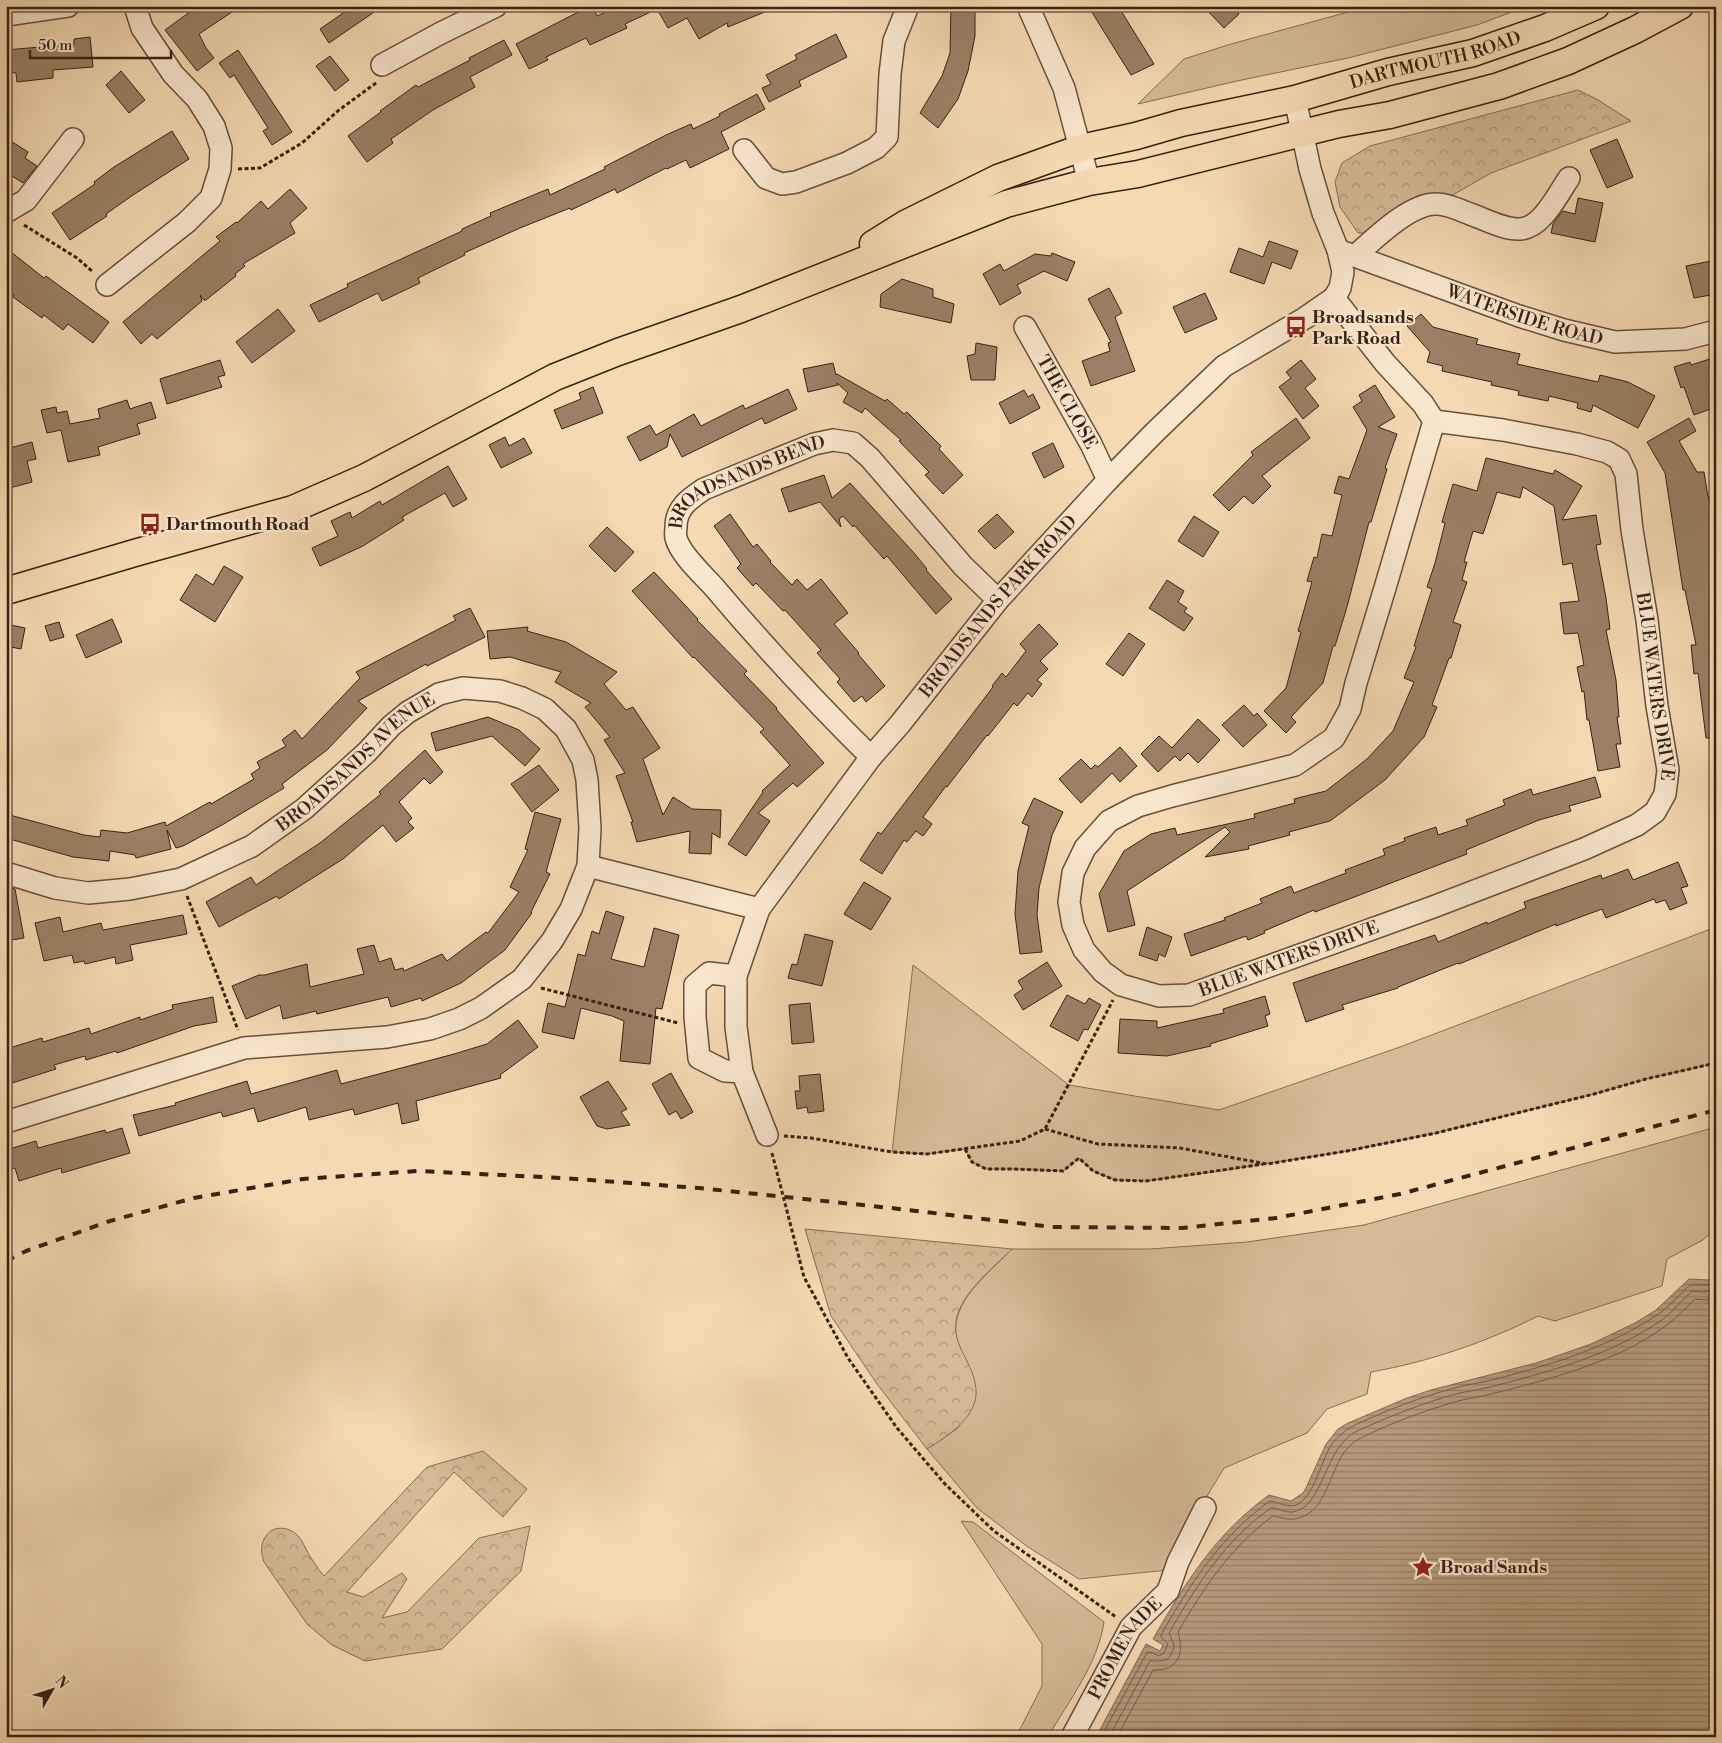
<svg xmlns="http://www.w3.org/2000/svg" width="1722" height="1743" font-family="'Libre Bodoni',serif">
<defs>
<pattern id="forest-crowns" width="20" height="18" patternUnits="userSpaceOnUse" patternTransform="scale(1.25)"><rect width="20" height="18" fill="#d4ba97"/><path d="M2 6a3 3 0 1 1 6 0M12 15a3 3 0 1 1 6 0" fill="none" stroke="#ad977a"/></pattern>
<pattern id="water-rules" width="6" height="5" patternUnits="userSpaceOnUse" patternTransform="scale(1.25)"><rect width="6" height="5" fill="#b49a7c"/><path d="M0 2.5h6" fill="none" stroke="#937d64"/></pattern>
</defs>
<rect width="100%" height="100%" fill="#f4d9b2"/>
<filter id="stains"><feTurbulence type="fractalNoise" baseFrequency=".004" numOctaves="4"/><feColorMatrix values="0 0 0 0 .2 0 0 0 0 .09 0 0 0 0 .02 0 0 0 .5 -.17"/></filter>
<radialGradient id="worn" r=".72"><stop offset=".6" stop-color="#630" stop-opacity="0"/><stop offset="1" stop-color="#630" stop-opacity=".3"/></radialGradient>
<!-- grass -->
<path fill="#d4ba97" stroke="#866e56" d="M1370 6H1528L1477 25 1348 58 1237 81 1138 104 1184 59 1231 44Z
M1716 927V1063L1646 1079 1594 1094 1436 1133 1347 1151 1220 1171 1146 1181 1115 1180 1093 1171 1079 1158 1063 1171 1014 1169H986L972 1162 965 1149 927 1154 892 1152 913 965 1069 1085 1219 1110 1400 1047Z
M1716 1127V1228L1703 1240 1667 1259 1662 1286 1555 1321 1538 1316C1487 1342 1428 1362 1371 1372L1367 1394 1327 1409 1307 1433 1224 1468 1204 1501 1168 1570 1079 1579 1028 1547 977 1508 927 1449 958 1428 975 1383C970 1369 963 1357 958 1343 945 1305 989 1273 1012 1249H1150L1247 1242 1364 1225Z
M961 1521 973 1522 1104 1622C1098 1664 1069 1700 1048 1737H1016L1042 1686V1644Z"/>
<!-- forest -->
<path fill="url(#forest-crowns)" stroke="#866e56" d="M1578 90 1598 100 1631 121 1491 173 1385 234 1358 233 1340 207 1335 182 1342 163 1370 146Z
M805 1229 1012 1249C994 1267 960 1294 956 1321 954 1336 960 1348 967 1361 970 1368 974 1375 975 1383 983 1414 949 1435 927 1449L877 1384 831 1316Z
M483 1451 527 1489 503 1517 454 1472 347 1592 363 1597 402 1573 407 1579 382 1618 407 1612 479 1538 530 1526 521 1571 442 1649 365 1661 332 1645 307 1624 264 1562C261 1553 260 1544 266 1536 274 1524 291 1527 299 1537 302 1540 303 1544 305 1547 310 1557 317 1568 324 1576L427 1467Z"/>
<!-- water -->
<path fill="url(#water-rules)" stroke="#826a52" d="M1716 1272V1737H1096L1146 1644 1160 1651 1163 1645 1153 1639C1185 1583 1216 1533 1269 1495L1291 1501 1303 1493 1306 1488 1326 1444 1338 1429 1348 1423 1407 1398 1431 1390 1536 1363 1591 1344 1635 1323 1656 1310 1689 1279 1709 1280Z"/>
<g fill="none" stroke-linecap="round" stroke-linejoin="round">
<!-- shore -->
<path stroke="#765e48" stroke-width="1" d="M1101 1737 1147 1653 1150 1652 1159 1656 1164 1653 1168 1644 1161 1637V1635C1190 1584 1222 1535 1270 1501 1277 1502 1285 1506 1292 1506 1312 1504 1321 1462 1330 1447 1336 1438 1345 1430 1355 1425 1388 1410 1420 1397 1455 1388 1466 1385 1477 1383 1488 1381 1547 1366 1606 1349 1657 1315 1669 1307 1679 1295 1690 1285H1709L1716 1280
M1109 1737 1150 1661C1163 1661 1171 1663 1174 1645L1169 1633C1196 1586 1226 1539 1271 1508 1278 1508 1286 1513 1293 1512 1324 1507 1324 1447 1357 1431 1389 1417 1422 1403 1456 1394 1467 1391 1478 1390 1490 1387 1549 1372 1611 1355 1662 1320 1673 1311 1682 1301 1692 1291L1705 1292 1716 1289
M1117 1737 1153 1670C1157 1670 1161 1670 1165 1669 1183 1663 1182 1646 1178 1632 1203 1589 1232 1545 1273 1516 1280 1517 1287 1520 1295 1519 1334 1512 1327 1455 1359 1439 1390 1423 1424 1411 1458 1401 1469 1398 1480 1397 1491 1394 1551 1379 1617 1362 1667 1325 1677 1317 1686 1308 1695 1299L1706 1300 1716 1298"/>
</g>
<!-- building -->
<path fill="#9a8166" stroke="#382114" d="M198 6H241L199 34 206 48 214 58 197 71 165 30Z
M356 6H383L329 43 320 29 346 11 347 12Z
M590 6H593L597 16 619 6 777 7 728 27 727 23 699 39 687 18 668 28 657 9 625 24 627 28 590 45 586 38 546 57 548 60 529 69 516 44Z
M951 6H975V36L968 71 958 99 938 128 920 113 942 76 950 53Z
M1088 6H1118L1154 64 1131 75Z
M1203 6H1232L1239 14 1224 28Z
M836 34 847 57 799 81 801 86 769 102 762 88 771 84 766 75 797 59 795 55Z
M90 37 93 67 53 70V78L17 82 16 73 6 72V50L74 44V39Z
M504 40 512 55 470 77 475 87 433 110 391 139 393 143 367 162 348 136 381 112 380 111 416 85 418 87 443 74 470 60 469 58Z
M238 50 292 132 272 145 263 131 268 128 234 75 230 78 219 63Z
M330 56 349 80 335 91 316 66Z
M121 71 145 100 129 113 106 85Z
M757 94 765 109 721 132 729 149 690 168 686 160 667 169 666 168 617 193 615 189 571 210 570 208 520 228 464 253 465 255 418 278 420 283 382 301 378 293 319 322 310 305 348 287 347 284 462 231V229L491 216 490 213 548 189 550 195 605 169 604 167 666 135 691 124 693 129 720 116 719 114Z
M172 131 189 159 133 195 106 214 107 216 70 240 52 213 95 184 94 182 114 167Z
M6 138 28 152 25 158 37 166 23 183 6 172Z
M1617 139 1633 177 1607 188 1590 150Z
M290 189 307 208 290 223 295 233 243 264 245 266 235 274 236 276 206 300H204L200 295 202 301 157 339 152 334 141 344 123 322 220 241 216 237 236 222 237 223 261 201 268 209Z
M1578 198 1603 203 1595 242 1551 233 1553 224 1563 211 1575 214Z
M1269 241 1298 251 1291 269 1272 262 1264 284 1230 272 1239 248 1263 257Z
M6 248 44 278 46 276 109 322 93 343 68 324 63 330 44 315 42 318 13 297 14 295 6 289Z
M1052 253 1075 262 1067 281 1044 271 1017 285 1021 293 1000 305 983 274 1000 264 1004 271 1035 254 1051 256Z
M1716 260V294L1694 298 1686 266Z
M902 279 933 289V297L954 304 951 323 880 307 881 294Z
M1109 288 1122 313 1115 317 1135 371 1091 386 1082 361 1110 351 1108 343 1111 342 1088 299Z
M1205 293 1217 319 1185 333 1173 307Z
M278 309 295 331 252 363 236 342Z
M1421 314 1433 327 1478 339 1476 344 1520 354 1517 364 1598 382 1600 375 1628 382 1655 396 1638 428 1593 405 1591 412 1577 408 1578 403 1549 396 1548 401 1518 395 1519 391 1491 385 1492 382 1442 371 1443 366 1427 362 1430 352 1407 326Z
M976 343 997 347 995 380H971L967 356 975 354Z
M1716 357V407L1694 415 1684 387 1681 388 1674 367 1690 362 1691 365Z
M220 360 225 375 218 377 222 387 167 404 160 379Z
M1301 360 1316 379 1305 388 1319 406 1303 419 1279 387 1291 378 1286 372Z
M833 363 836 375 837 374 885 401 887 399 904 414 907 412 941 446 939 449 963 475 943 494 925 475 929 472 899 441 901 440 865 408 862 413 843 402 848 393 837 383 838 385 808 392 803 369Z
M1375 385 1395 417 1378 427 1397 434 1385 468 1387 469 1371 522H1369L1347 607 1335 646H1333L1323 683 1291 717 1296 722 1286 733 1264 711 1286 688 1301 632 1298 631 1312 582 1307 581 1314 557 1317 558 1322 534 1332 536 1342 495 1334 493 1339 476 1349 479 1367 430 1353 407 1362 401 1359 395Z
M593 387 603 413 562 429 554 410 581 399 579 393Z
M788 389 797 409 765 424 762 418 682 457 670 434 667 447 640 461 627 437 650 425 656 435 694 414 701 426 743 405 745 409Z
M1024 390 1028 397 1033 394 1040 408 1010 424 999 403Z
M127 400 130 409 151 402 156 418 137 424 140 434 98 447 100 455 68 462 61 430 47 433 41 410 56 407 57 413 67 411 70 424 100 418 98 409Z
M1296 418 1310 438 1262 476 1271 486 1253 504 1244 496 1229 511 1213 495 1253 455 1251 452Z
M1689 418 1696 431 1679 441 1697 472H1704L1708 497H1709L1716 534V591H1713L1716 605V738H1706L1698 673 1694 674 1691 645H1696L1685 590H1683L1665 473 1647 442Z
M505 437 509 446 524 438 532 453 501 468 489 445Z
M32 442 36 459 27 461 32 482 6 489V449Z
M1053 443 1064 467 1044 478 1032 453Z
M1486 458 1553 474 1555 470 1582 486 1562 520 1596 515 1601 544 1596 545 1606 598 1610 629 1606 630 1616 680 1619 717H1617L1621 744H1616L1620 767 1598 771 1589 720H1587L1584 691 1582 692 1577 667 1584 665 1578 633 1564 634 1560 603 1579 601 1572 563 1563 565 1554 506 1523 487 1520 498 1497 492 1483 534 1473 531 1464 562H1467L1462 580 1467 582 1453 622 1461 625 1451 658H1449L1432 705 1437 707 1424 737 1385 780 1330 821 1289 832 1290 835 1248 846 1249 849 1205 857 1230 832 1225 827 1127 891 1135 925 1108 932 1099 894 1124 851 1151 834 1175 828 1177 835 1255 818 1254 814 1295 803 1294 799 1326 791 1367 759 1393 731 1414 682 1404 678 1416 647 1414 646 1432 589 1427 587 1435 563 1445 523 1442 522 1453 484 1477 491Z
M448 466 467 499 453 507 445 493 402 517 404 520 363 546 320 566 312 548 338 536 331 521 350 512 352 518 380 501 382 505Z
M824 475 832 498 850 483 914 553 927 569 926 570 952 599 936 614 887 556 884 559 854 525 853 527 843 516 839 519 841 527 820 502 789 512 781 489Z
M730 514 753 547 757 544 771 561 770 562 792 585 797 579 807 590 821 579 848 613 834 624 859 653 858 654 885 686 866 702 862 696 854 702 837 682 840 679 817 653 821 650 785 610 783 611 756 583 753 586 737 568 741 564 714 526Z
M997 514 1014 532 995 549 978 531Z
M1194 516 1219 532 1203 557 1178 541Z
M607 527 634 552 615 572 589 546Z
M224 566 243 577 215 622 180 600 196 574 213 585Z
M654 572 698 619 697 620 747 671 744 674 777 708 776 709 824 763 797 787 793 783 758 813 770 821 746 856 728 844 763 792 762 791 790 765 760 732 764 729 694 657 693 658 632 591Z
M1167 580 1184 591 1178 602 1187 608 1184 612 1193 618 1184 631 1149 608Z
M470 608 485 637 427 666 426 664 358 701 367 708 327 750 282 784 284 788 222 825 183 846 176 848 167 830 171 849 136 858 135 855 110 851 109 861 73 857 6 838V814L84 835 100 837 101 830 127 833 165 822 166 826 210 802 211 804 254 779 251 774 260 768 257 762 286 746 282 740 295 730 302 739 360 678 356 672 456 620 453 616Z
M112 619 122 642 86 658 76 635Z
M59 622 64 637 50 641 45 626Z
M6 624 25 628 21 649 6 646Z
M1039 624 1058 644 1040 661 1048 669 1037 680 1042 684 1032 697 1028 693 1017 706 1014 703 988 736 987 735 947 787 946 786 923 817 932 824 923 836 916 831 907 842 904 840 882 874 860 860 878 832 881 834 993 687 992 686 1002 673 1006 677 1026 651 1020 644Z
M528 627 527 631 566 642 617 672 604 684 626 710 633 707 660 748 643 759 663 815 673 797 692 809 721 810 720 838 712 833 711 854 689 853 690 831 637 842 631 822H633L616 776 625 773 604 740 610 737 585 707 591 703 555 682 561 672 510 657 490 659 487 631Z
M1129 633 1145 644 1123 676 1106 664Z
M1244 705 1254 716 1257 713 1267 725 1243 747 1222 725Z
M488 717 519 730 540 749 525 766 492 736 436 751 431 733Z
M1198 719 1220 740 1198 763 1188 753 1180 761 1175 756 1158 772 1141 754 1159 736 1172 748Z
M1120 747 1137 766 1120 782 1112 773 1081 803 1059 779 1081 759 1091 769 1095 765 1098 767Z
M425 750 443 772 430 784 424 778 399 802 412 818 408 822 414 828 396 842 383 825 343 859 279 899 277 896 219 927 206 902 251 877 256 885 320 843 381 794 379 792Z
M539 765 559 790 532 812 511 784Z
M1595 777 1601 797 1569 806 1571 811 1539 820 1466 850 1467 854 1315 912 1314 910 1264 931 1265 933 1248 940 1246 936 1191 956 1184 934 1225 920 1224 918 1262 903 1260 899 1291 886 1294 893 1346 873 1345 870 1385 855 1383 849 1405 841 1404 838 1436 827 1438 835 1468 825 1466 820 1505 805 1503 800 1531 789 1533 795Z
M1034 798 1063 812 1052 835 1039 888 1037 915 1042 952 1020 954 1015 914 1018 871 1029 826 1022 823Z
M535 812 561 819 546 872 550 874 531 912 532 913 505 950 461 983 422 1001 421 998 391 1007 388 997 317 1014 316 1011 283 1019 280 1005 246 1019 232 986 259 975H265L307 964 310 987 364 974 357 949 374 945 379 962 391 958 395 970 403 968 404 971 442 954 447 961 486 932 488 933 519 892 510 887 528 850 525 849Z
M1678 862 1688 886 1681 888 1687 903 1670 910 1665 900 1656 903 1654 899 1606 918 1602 909 1556 926V924L1459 964 1458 963 1398 987V988L1342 1005 1344 1009 1306 1022 1293 983 1435 935 1438 942 1487 922V924L1526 908 1524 902 1601 875 1602 879 1628 869 1633 880Z
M864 882 891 898 871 930 844 914Z
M6 886 15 889 24 938 6 941Z
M606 911 624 917 611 959 644 967 654 928 679 935 662 1009 656 1008 650 1064 620 1061 624 1021 612 1016 581 1008 574 1039 542 1032 548 1003 565 1007 578 954 585 956 592 931 599 934Z
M183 915 187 934 130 945 133 960 116 964 115 957 85 964 84 961 74 963 72 955 44 961 35 923 60 917 63 932 101 923 103 930Z
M1147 927 1172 937 1165 957 1159 954 1157 961 1139 955Z
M805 934 833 941 822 986 788 978 792 964 797 965Z
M1047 962 1062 986 1023 1010 1014 995 1023 989 1018 981Z
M1067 995 1085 1004 1089 998 1101 1005 1088 1030 1084 1029 1078 1041 1050 1026Z
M1265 996 1270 1014 1265 1016 1268 1026 1210 1044 1211 1046 1167 1056 1118 1053 1120 1019 1157 1021V1028L1224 1013 1223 1009Z
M213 997 217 1022 194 1026 117 1053 116 1051 86 1060 85 1056 54 1065 56 1069 6 1085V1049L42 1038 43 1042 89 1028 91 1034 140 1017V1020L173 1009 172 1005Z
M810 1003 814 1042 792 1044 789 1005Z
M518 1020 538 1047 500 1075 501 1078 416 1101 419 1120 402 1124 398 1103 355 1115 353 1109 309 1120 306 1107 258 1122 254 1108 223 1117 221 1112 139 1136 133 1115 176 1105 175 1103 247 1081 251 1094 337 1070 341 1084 454 1054 487 1044Z
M671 1073 693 1112 681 1119 676 1111 669 1115 652 1084Z
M820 1074 824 1111 808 1113 807 1107 797 1109 795 1091H800L799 1076Z
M608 1081 627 1109 621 1112 630 1125 607 1129 597 1126 580 1097Z
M122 1128 130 1153 62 1173 61 1168 19 1181 15 1168 6 1170V1150L36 1141 38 1148 105 1130 106 1133Z"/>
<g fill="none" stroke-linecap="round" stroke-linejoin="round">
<!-- minor casing -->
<g stroke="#674f3c" stroke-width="24">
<g id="minor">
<path d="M1028 6 1064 88 1089 182"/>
<path d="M6 15 68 6"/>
<path d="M382 65 441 33 496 6"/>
<path d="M744 150 766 178 782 184 796 182 847 163 876 148 887 137 890 74 894 41 908 6"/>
<path d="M6 212 26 200 73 139"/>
<path id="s1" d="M1338 250 1519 316 1564 330 1615 342 1685 339 1716 331"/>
<path d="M1355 256C1374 239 1410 203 1437 204 1447 204 1460 210 1470 214 1485 219 1504 230 1520 229 1542 228 1558 194 1569 178"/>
<path d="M107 285 187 222 211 198 220 169 221 148 214 126 197 99 173 74 142 28 135 6"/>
<path id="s2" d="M1334 298 1385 363 1423 404 1434 421 1503 430 1577 444 1607 452 1619 459 1626 474 1632 530 1647 620 1657 706 1668 770 1665 794 1655 812 1637 825 1584 849 1433 907 1189 995 1159 996 1121 985 1103 972 1084 950 1073 925 1069 902 1073 873 1085 848 1109 821 1138 806 1172 796 1295 765 1334 738 1350 709 1356 683 1385 588 1434 421"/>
<path id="s3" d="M1025 327 1091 444 1108 480"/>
<path id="s4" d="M871 757C816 703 763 645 713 586 702 574 680 554 676 538 675 535 676 530 676 527 676 508 689 499 704 489L814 444 833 440 853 443 870 458 963 566 998 600"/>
<path d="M588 866 759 909"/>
<path id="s5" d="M6 873 55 888 88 893 130 889 181 879 252 846 304 809 367 752 391 726 408 712 439 694 463 688 500 691 522 698 545 709 566 729 583 760 587 780 590 828 588 866 571 909 552 941 522 979 481 1008 459 1019 430 1029 387 1037 244 1048 6 1122"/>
<path d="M736 976 709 973 695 985V1017L699 1058 725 1071 742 1072"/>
<path id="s6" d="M767 1135 742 1072 736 1027V976L759 909 871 757 900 724 998 600 1108 480 1155 432 1224 366 1305 318 1334 298 1340 288 1343 272 1338 250 1323 213 1310 169 1295 99"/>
<path id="s7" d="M1072 1737 1131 1627 1168 1591 1178 1562 1205 1508"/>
</g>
</g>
<!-- major casing -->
<g stroke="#382114" stroke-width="29">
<g id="major">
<path id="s8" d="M873 244 905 224 998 178 1081 148 1136 136 1181 123 1295 99 1388 72 1473 53 1545 28 1596 6"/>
<path d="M6 591 138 552 293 509 364 478 555 377 618 352 741 309 1006 204 1089 182 1138 174 1339 124 1390 115 1499 86 1568 61 1635 30 1680 6"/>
</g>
</g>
<!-- path -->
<path stroke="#382114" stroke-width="3" stroke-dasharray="4 2.5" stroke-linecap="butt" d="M238 169 260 168 302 143 339 110 376 83
M24 225 77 258 93 272
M187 896 238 1030
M541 988 678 1023
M1045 1129 1098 1144 1180 1148 1267 1164 1347 1151 1436 1133 1594 1094 1646 1079 1716 1063
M784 1136 811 1138 892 1152 927 1154 1020 1141 1045 1129 1113 1000
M965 1149 972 1162 986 1169H1014L1063 1171 1079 1158 1093 1171 1115 1180 1146 1181 1264 1164
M772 1153 804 1277 848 1358 897 1428 944 1483 994 1531 1116 1617"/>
<!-- minor -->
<use href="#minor" stroke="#f8e6cd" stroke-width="21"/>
<!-- major -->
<use href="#major" stroke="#f4d9b2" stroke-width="26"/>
<!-- rail -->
<path stroke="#382114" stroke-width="4" stroke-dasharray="9 9" stroke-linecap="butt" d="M6 1261 26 1251 110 1221 194 1198 303 1179 418 1171 562 1178 699 1188 891 1208 1052 1227 1182 1228 1276 1218 1400 1194 1716 1110"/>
</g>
<!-- icons -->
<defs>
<g id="bus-bare" transform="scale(1.725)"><path d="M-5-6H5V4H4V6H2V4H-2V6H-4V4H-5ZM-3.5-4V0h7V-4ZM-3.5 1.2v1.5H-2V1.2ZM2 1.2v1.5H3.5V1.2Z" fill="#8f2418" stroke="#f8e6cd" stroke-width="2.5" paint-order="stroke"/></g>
<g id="sight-bare" transform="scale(1.725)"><path d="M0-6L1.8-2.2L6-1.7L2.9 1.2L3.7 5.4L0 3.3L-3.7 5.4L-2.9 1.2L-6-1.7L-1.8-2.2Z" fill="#8f2418" stroke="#f8e6cd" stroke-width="2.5" paint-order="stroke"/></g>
</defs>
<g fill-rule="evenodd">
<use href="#bus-bare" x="1296" y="327"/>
<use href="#bus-bare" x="150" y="524"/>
<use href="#sight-bare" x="1423" y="1567"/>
</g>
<g text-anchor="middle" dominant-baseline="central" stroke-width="4.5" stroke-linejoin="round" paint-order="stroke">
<!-- street labels -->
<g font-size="18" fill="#382114" stroke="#f8e6cd">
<text stroke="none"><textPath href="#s8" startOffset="595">DARTMOUTH ROAD</textPath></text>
<text stroke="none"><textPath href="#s1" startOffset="198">WATERSIDE ROAD</textPath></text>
<text stroke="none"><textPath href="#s3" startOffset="86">THE CLOSE</textPath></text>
<text stroke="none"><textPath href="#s4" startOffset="394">BROADSANDS BEND</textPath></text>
<text stroke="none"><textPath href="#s6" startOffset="621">BROADSANDS PARK ROAD</textPath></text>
<text stroke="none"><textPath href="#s2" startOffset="580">BLUE WATERS DRIVE</textPath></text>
<text stroke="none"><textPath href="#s5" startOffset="391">BROADSANDS AVENUE</textPath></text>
<text transform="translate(1289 959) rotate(-20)">BLUE WATERS DRIVE</text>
<text stroke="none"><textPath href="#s7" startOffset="104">PROMENADE</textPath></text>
</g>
<!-- poi labels -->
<g font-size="18" font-weight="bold" fill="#382114" stroke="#f8e6cd" text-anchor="start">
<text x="1312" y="317">Broadsands<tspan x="1312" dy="21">Park Road</tspan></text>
<text x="166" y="524">Dartmouth Road</text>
<text x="1440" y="1567">Broad Sands</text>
</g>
</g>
<!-- margin -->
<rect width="1722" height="1743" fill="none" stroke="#f4d9b2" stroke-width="25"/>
<rect x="8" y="8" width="1707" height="1728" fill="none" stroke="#382114" stroke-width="2.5"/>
<rect x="12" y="12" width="1697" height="1718" fill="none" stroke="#382114"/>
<!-- north arrow -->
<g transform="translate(52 1690) rotate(51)" stroke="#f8e6cd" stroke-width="4" paint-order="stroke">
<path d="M0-4L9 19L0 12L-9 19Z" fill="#382114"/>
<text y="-8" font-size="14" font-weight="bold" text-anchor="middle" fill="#382114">N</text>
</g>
<!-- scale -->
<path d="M30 50v8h141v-8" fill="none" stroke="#382114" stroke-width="2.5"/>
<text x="38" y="50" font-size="15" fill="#382114" stroke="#f8e6cd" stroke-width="4" paint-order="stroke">50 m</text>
<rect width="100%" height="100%" filter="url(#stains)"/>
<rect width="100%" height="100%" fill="url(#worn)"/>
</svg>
